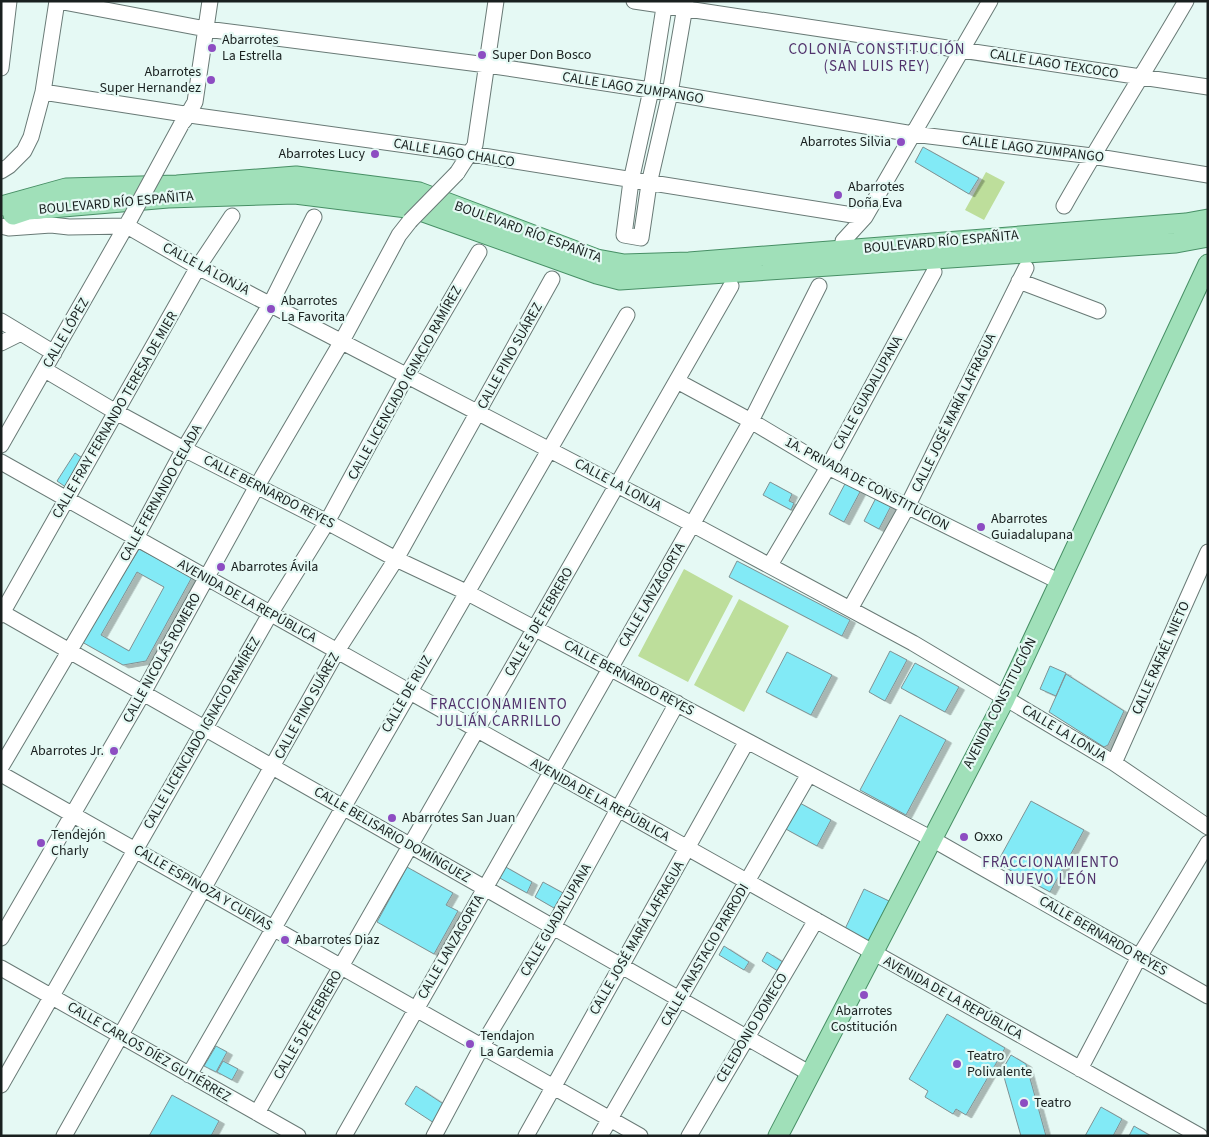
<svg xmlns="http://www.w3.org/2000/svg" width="1209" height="1137" font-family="'Source Sans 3',sans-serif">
<defs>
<filter id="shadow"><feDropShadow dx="5.5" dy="3" stdDeviation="0" flood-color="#0004"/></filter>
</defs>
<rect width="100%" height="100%" fill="#e5f9f4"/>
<!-- green -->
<path fill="#bdde9b" d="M986 172 1005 182 984 220 965 210Z
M684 569 733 596 688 682 638 656Z
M739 599 789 626 744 712 694 685Z"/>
<!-- building -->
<path fill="#82eaf6" stroke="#7f9294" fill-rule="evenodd" filter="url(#shadow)" d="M923 147 979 178 969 194 915 162Z
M75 453 85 460 67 488 57 481Z
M770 482 792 494 789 501 794 503 791 510 763 495Z
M846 482 861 490 844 522 829 514Z
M877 496 892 504 879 529 864 521Z
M139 549 192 577 146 661 123 665 82 642ZM137 572 164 587 129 651 101 635Z
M737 561 850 620 842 636 729 577Z
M890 651 907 660 885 701 869 692Z
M787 652 832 675 811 715 766 692Z
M915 663 959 687 945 712 901 688Z
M1050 666 1066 673 1056 696 1040 689Z
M1066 674 1124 711 1108 745 1104 747 1049 712Z
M900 715 946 740 906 815 860 790Z
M1031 801 1084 830 1050 892 997 863Z
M798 802 831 820 817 846 784 828Z
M504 866 532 882 527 893 498 877Z
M407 867 453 893 446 905 458 911 434 954 377 922Z
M543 882 563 893 554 908 535 897Z
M864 889 889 901 868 943 844 931Z
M724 946 749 962 744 970 719 955Z
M767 952 786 964 781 973 762 961Z
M947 1014 1005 1048 966 1115 956 1109 953 1114 925 1097 928 1091 909 1079Z
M216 1046 227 1052 216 1072 204 1066Z
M1011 1055 1026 1064 1046 1136H1021L1002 1070Z
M223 1061 238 1069 232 1080 217 1072Z
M416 1086 445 1105 434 1123 405 1104Z
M172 1095 219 1121 211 1136H149Z
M1101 1107 1122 1119 1113 1136H1085Z
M1134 1126 1151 1136H1129Z"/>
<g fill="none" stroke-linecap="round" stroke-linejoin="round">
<!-- minor casing -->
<g stroke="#697a76" stroke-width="17">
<path id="minor" d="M58 1 206 29 487 65 670 93 913 134 1092 156 1208 175
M634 1 1208 87
M665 1 651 90 631 181 624 235 641 238 649 184 670 93 686 1
M1 68 9 1
M43 92 197 116 471 154 865 217
M184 121 195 102 210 1
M1 171 9 166 24 151 31 137 43 92 57 1
M457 173 475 145 496 1
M1064 206C1103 137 1146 70 1186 1
M1 226 9 228 51 225 69 227 127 226 198 267 692 524 913 643 1114 763 1208 827
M843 241 865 217 990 1
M1019 281 1098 311
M1 321 54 353
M1 343 21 333
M45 370 116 412 184 449 327 522 396 559 466 592 932 839 1208 996
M677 381 751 421 828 467 1060 582
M1 445 130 219
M1 462 1200 1136
M770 565 828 467 934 272
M850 609 907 507 1026 268
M1 612 809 1073
M1 615 198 267 232 216
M1114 763 1208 552
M1 767 136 538 184 449 271 303 314 217
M1 774 640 1136
M1 938 143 693 257 486 342 341 399 235 410 221
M1 968 298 1136
M1080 1069 1139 957 1208 843
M189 1075 627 315
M1 1085 270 614 327 522 407 375 479 252
M257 1113 731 286
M64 1136 337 651 396 559 552 279
M344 1136 751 421 819 286
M434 1136 482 1046 553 927 677 703
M526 1136 747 741
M600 1136 809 774
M689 1136 816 920"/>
</g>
<!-- major casing -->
<g stroke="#478f65" stroke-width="21">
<path id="major" d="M1 206 66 188 177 185 296 176 419 192 597 259 624 264 689 262 1186 223 1208 219
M13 215 28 210 168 198 295 194 415 209 597 274 620 280 1176 243 1208 237
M778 1136 1005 699 1208 264"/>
</g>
<!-- minor -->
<use href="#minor" stroke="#fff" stroke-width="15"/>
<!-- major -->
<use href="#major" stroke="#a0e0b9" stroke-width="19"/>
<!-- minor-bridge casing -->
<g stroke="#697a76" stroke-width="17" stroke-linecap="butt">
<path id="minor-bridge" d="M130 219 181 125
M410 221 457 173"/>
</g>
<!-- minor-bridge -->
<use href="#minor-bridge" stroke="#fff" stroke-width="15"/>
</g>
<!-- markers -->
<g fill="#8d4dc2" stroke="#e5f9f4" stroke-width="2">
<circle cx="212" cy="48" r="5"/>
<circle cx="482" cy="55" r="5"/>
<circle cx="211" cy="80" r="5"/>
<circle cx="901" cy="142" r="5"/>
<circle cx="375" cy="154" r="5"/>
<circle cx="838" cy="195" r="5"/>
<circle cx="271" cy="309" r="5"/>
<circle cx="981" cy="527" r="5"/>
<circle cx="221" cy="567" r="5"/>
<circle cx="114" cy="751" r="5"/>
<circle cx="392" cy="818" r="5"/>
<circle cx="964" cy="837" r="5"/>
<circle cx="41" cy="843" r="5"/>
<circle cx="285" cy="940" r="5"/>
<circle cx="864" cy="995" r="5"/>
<circle cx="470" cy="1044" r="5"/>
<circle cx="957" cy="1064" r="5"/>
<circle cx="1024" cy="1103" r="5"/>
</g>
<g text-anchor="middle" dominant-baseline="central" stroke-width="4.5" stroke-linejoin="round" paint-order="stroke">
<!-- poi labels -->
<g font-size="14" fill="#19201f" stroke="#e5f9f4" text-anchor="start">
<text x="222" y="40">Abarrotes<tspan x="222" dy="16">La Estrella</tspan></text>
<text x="492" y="55">Super Don Bosco</text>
<text x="201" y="72" text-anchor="end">Abarrotes<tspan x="201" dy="16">Super Hernandez</tspan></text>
<text x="891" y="142" text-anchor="end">Abarrotes Silvia</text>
<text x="365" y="154" text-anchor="end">Abarrotes Lucy</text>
<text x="848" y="187">Abarrotes<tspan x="848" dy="16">Doña Eva</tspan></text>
<text x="281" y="301">Abarrotes<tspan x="281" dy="16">La Favorita</tspan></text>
<text x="991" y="519">Abarrotes<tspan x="991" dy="16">Guiadalupana</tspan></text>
<text x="231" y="567">Abarrotes Ávila</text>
<text x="104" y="751" text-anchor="end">Abarrotes Jr.</text>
<text x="402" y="818">Abarrotes San Juan</text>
<text x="51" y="835">Tendejón<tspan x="51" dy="16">Charly</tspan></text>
<text x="974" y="837">Oxxo</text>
<text x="295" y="940">Abarrotes Diaz</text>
<text x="864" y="1011" text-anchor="middle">Abarrotes<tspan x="864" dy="16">Costitución</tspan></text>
<text x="480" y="1036">Tendajon<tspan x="480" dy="16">La Gardemia</tspan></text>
<text x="967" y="1056">Teatro<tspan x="967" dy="16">Polivalente</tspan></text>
<text x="1034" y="1103">Teatro</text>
</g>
<!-- street labels -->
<g font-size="14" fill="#19201f" stroke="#e5f9f4">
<text transform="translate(1054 64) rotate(9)">CALLE LAGO TEXCOCO</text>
<text transform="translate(633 88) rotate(9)">CALLE LAGO ZUMPANGO</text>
<text transform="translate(1033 149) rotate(7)">CALLE LAGO ZUMPANGO</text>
<text transform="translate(454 153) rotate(9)">CALLE LAGO CHALCO</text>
<text transform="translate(116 203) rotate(-5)">BOULEVARD RÍO ESPAÑITA</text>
<text transform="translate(528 232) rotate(20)">BOULEVARD RÍO ESPAÑITA</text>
<text transform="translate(941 242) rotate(-5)">BOULEVARD RÍO ESPAÑITA</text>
<text transform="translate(206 269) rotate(28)">CALLE LA LONJA</text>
<text transform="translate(66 333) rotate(-60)">CALLE LÓPEZ</text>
<text transform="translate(510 356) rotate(-61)">CALLE PINO SUÁREZ</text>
<text transform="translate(405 383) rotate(-61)">CALLE LICENCIADO IGNACIO RAMÍREZ</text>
<text transform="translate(868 393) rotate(-61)">CALLE GUADALUPANA</text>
<text transform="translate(954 413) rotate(-64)">CALLE JOSÉ MARÍA LAFRAGUA</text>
<text transform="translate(115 415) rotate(-60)">CALLE FRAY FERNANDO TERESA DE MIER</text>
<text transform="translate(867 484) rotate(28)">1A. PRIVADA DE CONSTITUCION</text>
<text transform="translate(618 485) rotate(28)">CALLE LA LONJA</text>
<text transform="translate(269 492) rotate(27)">CALLE BERNARDO REYES</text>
<text transform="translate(161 493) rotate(-61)">CALLE FERNANDO CELADA</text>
<text transform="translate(652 595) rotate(-60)">CALLE LANZAGORTA</text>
<text transform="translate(247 601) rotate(29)">AVENIDA DE LA REPÚBLICA</text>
<text transform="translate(539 622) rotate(-60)">CALLE 5 DE FEBRERO</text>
<text transform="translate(162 658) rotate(-61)">CALLE NICOLÁS ROMERO</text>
<text transform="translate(1161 658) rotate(-66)">CALLE RAFAÉL NIETO</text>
<text transform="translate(629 678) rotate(28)">CALLE BERNARDO REYES</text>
<text transform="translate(407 694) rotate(-60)">CALLE DE RUIZ</text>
<text transform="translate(1000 703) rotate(-63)">AVENIDA CONSTITUCIÓN</text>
<text transform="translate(307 706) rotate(-61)">CALLE PINO SUÁREZ</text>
<text transform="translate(202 733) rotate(-60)">CALLE LICENCIADO IGNACIO RAMÍREZ</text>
<text transform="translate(1064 733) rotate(31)">CALLE LA LONJA</text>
<text transform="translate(600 800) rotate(29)">AVENIDA DE LA REPÚBLICA</text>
<text transform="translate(392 835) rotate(30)">CALLE BELISARIO DOMÍNGUEZ</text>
<text transform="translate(203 888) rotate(30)">CALLE ESPINOZA Y CUEVAS</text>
<text transform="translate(556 920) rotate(-60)">CALLE GUADALUPANA</text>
<text transform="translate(1103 936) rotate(30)">CALLE BERNARDO REYES</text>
<text transform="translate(637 938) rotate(-60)">CALLE JOSÉ MARÍA LAFRAGUA</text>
<text transform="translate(451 947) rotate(-60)">CALLE LANZAGORTA</text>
<text transform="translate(705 955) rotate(-60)">CALLE ANASTACIO PARRODI</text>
<text transform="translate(953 998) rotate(29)">AVENIDA DE LA REPÚBLICA</text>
<text transform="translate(308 1025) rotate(-60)">CALLE 5 DE FEBRERO</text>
<text transform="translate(752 1028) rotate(-59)">CELEDONIO DOMECO</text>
<text transform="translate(149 1052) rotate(30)">CALLE CARLOS DÍEZ GUTIÉRREZ</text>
</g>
<!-- neighbourhood labels -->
<g font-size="15" letter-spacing="1" fill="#51326c" stroke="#e5f9f4">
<text x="877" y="49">COLONIA CONSTITUCIÓN<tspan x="877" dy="17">(SAN LUIS REY)</tspan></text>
<text x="499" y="704">FRACCIONAMIENTO<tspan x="499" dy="17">JULIÁN CARRILLO</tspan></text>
<text x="1051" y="862">FRACCIONAMIENTO<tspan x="1051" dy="17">NUEVO LEÓN</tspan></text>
</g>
</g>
<!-- border -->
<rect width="1209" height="1137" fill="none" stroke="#19201f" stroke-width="5"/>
</svg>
